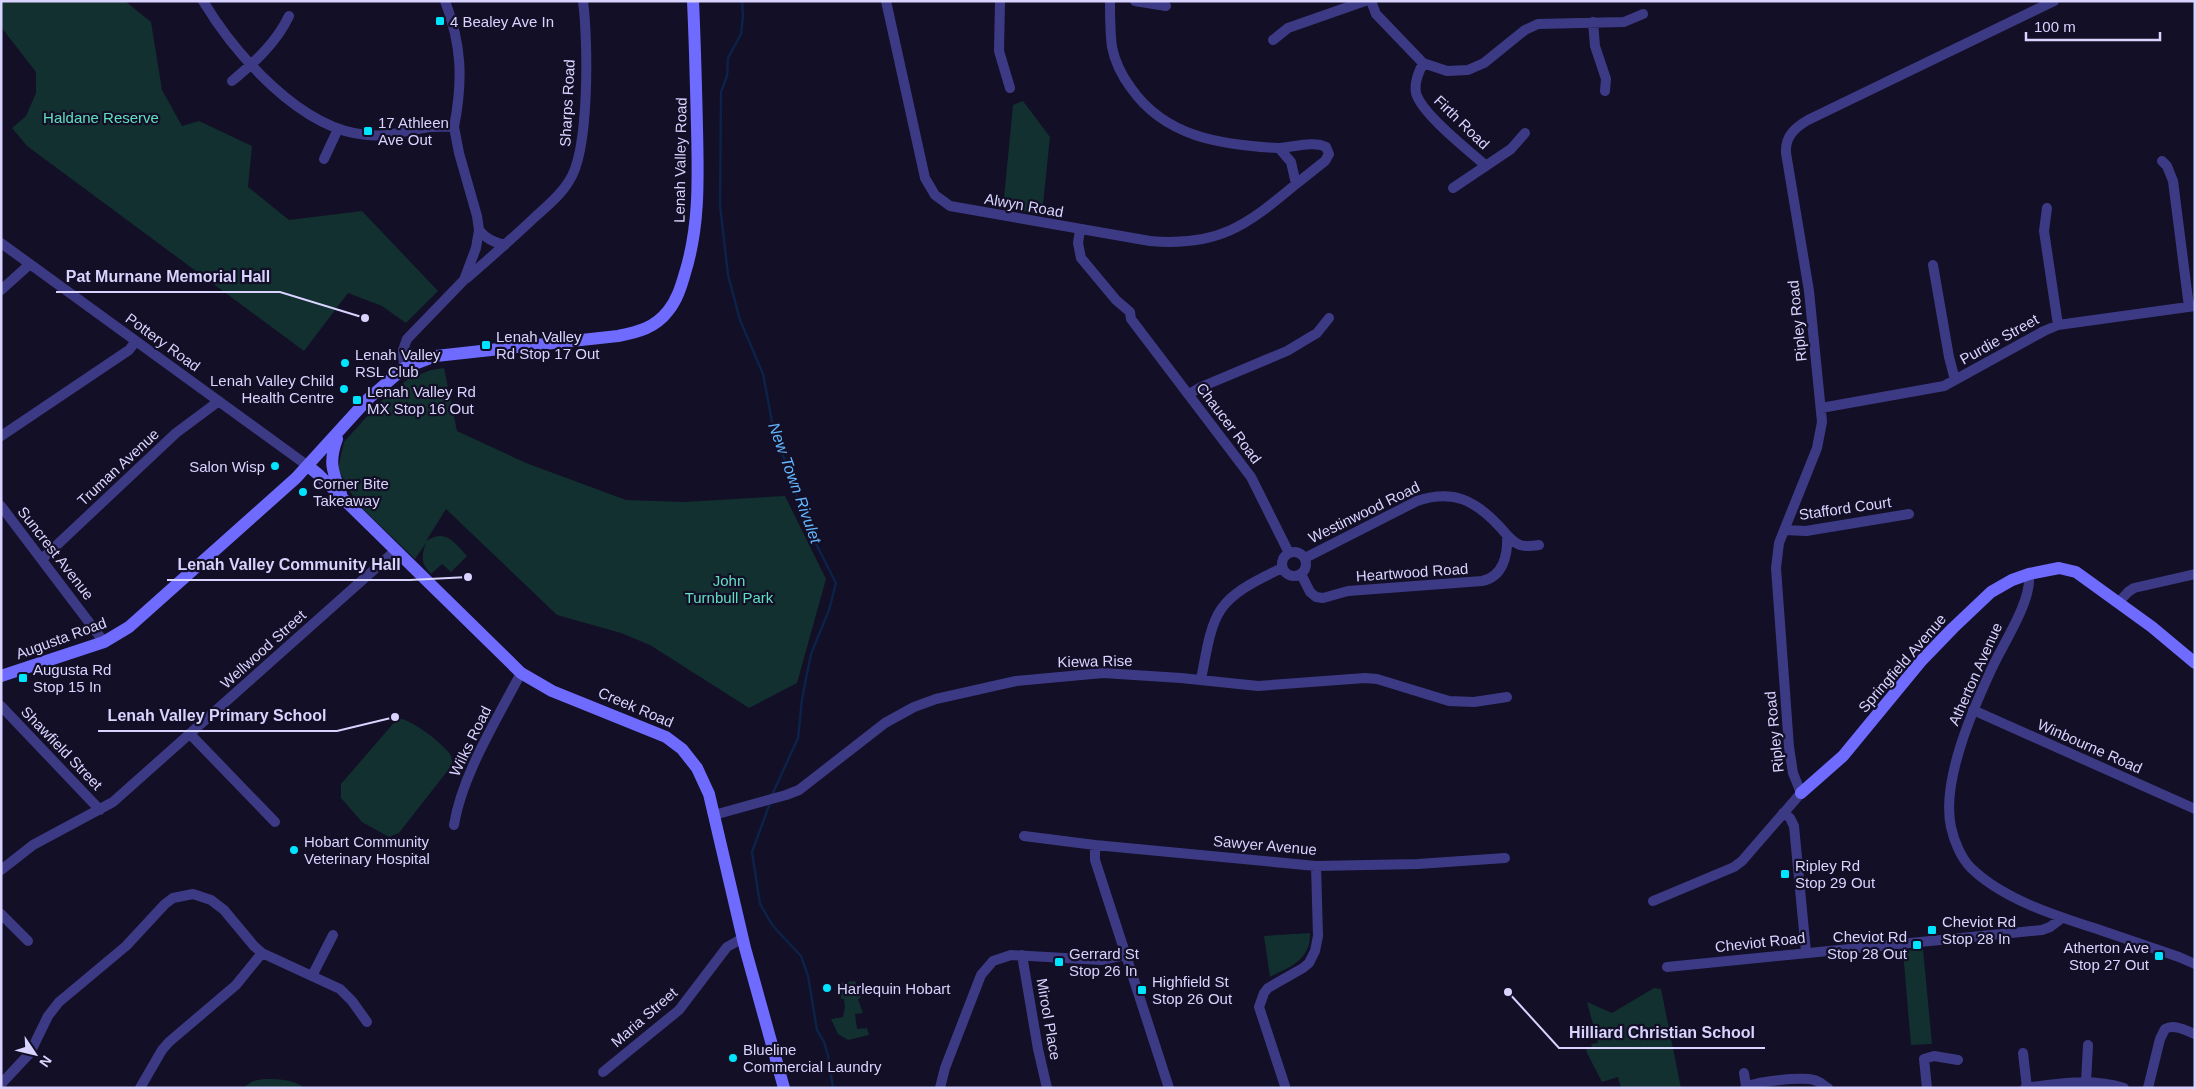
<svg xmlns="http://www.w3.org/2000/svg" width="2196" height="1089" font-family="Helvetica,sans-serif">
<rect width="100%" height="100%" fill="#130f26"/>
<!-- green -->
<path fill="#12302f" d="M1 1H125L151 22 162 90 182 126 199 121 252 146 248 187 289 220 362 211 438 291 406 323 382 306 348 293 304 351 27 146 12 128 26 116 36 93V72L1 27Z
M1023 101 1050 137 1042 214 1003 208 1013 105Z
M444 368 457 431 526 463 626 500 684 502 785 496 826 579 797 683 749 708 650 645 621 633 557 615 446 509 426 541C446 529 453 541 467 556L451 572 442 564 431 574C421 564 421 556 426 543L415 559 362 508 352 495 338 469 344 442 378 404 408 379 431 370Z
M398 718C411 719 442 743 450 754 452 757 452 761 452 765L399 833 389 837 362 822 341 798V784Z
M1310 933C1311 960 1290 967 1270 977L1264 936Z
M1923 949 1932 1044 1911 1045 1903 951Z
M855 981 861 997 858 999 863 1013 855 1014 857 1029 867 1028 869 1035 848 1040 838 1034 831 1019 843 1017 845 1007 844 999H841L840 983Z
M1654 988 1661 989 1681 1088H1621L1618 1077 1602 1082 1586 1051 1587 1047H1592L1591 1044 1598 1043 1587 1002 1612 1013Z
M264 1079C279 1079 292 1079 305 1088L244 1087 253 1081Z"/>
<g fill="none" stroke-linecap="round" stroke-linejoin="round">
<!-- stream -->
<path stroke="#0c2248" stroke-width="2.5" d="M742 1 743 16 741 34 728 58 727 76 721 92 720 205 728 275 740 320 763 374 773 427 809 530 836 583 829 610 811 654 802 699 798 738 772 795
M770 803 752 852 760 904 773 926 801 956 808 976 817 1030 824 1042 828 1056 833 1088"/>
<!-- street -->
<path stroke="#3d3a85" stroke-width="10" d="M203 1C235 54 301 130 367 135 388 137 404 131 424 128 434 126 444 127 454 127L459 153 477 216 479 230 476 248 464 280 407 339 403 350 404 368
M445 1C462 45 463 81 454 127
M886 1 925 178 935 195 950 206 1150 241C1218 247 1246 226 1296 184L1291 162 1279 148
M1000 1 999 51 1010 88
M1110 1C1110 16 1110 32 1112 47 1115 62 1122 76 1131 88 1165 137 1221 145 1277 148 1291 148 1313 140 1326 147L1329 154 1325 161 1296 184
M1135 1 1166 6
M1371 1 1376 14 1423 63C1419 72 1414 82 1416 93 1421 113 1468 150 1485 165
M1593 22 1595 46 1606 79 1605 91
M1273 40 1288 28 1365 1
M1423 63 1447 71 1468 70 1484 63 1525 30 1538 24 1624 22 1643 14
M232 81C255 62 276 43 289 16
M324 159 338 129
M2162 161 2167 166 2173 181 2189 307
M1453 188 1511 149 1525 133
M2047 208 2044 231 2058 325
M479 230C486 239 494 242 505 245
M1080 230 1078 243 1081 258 1116 300 1130 312 1131 319 1251 477 1289 553
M1 243 308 466
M1933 265 1949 357 1955 380
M467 278C490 258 513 238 535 217 547 206 561 195 569 181 590 151 588 39 583 1
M1 290 30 264
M1189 394 1201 387 1287 351 1317 333 1329 318
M1821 408 1944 386 2044 331 2058 325 2195 306
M1 436 129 350 136 341
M1 506 104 642
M1784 530 1806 531 1909 514
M1282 564a12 12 0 1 1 24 0a12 12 0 1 1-24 0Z
M1305 558 1417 501C1453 489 1475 500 1500 527 1506 534 1512 542 1520 545 1527 547 1533 546 1539 545
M42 559 176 433 219 401
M1301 574 1310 592 1316 597 1323 598 1348 591 1482 581C1503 577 1508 555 1507 536
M2029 574C2032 601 2004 642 1992 668 1973 709 1941 781 1951 827 1954 841 1961 858 1971 868 2004 900 2057 916 2100 930 2126 939 2152 948 2179 957L2195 964
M2119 602 2128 592 2134 588 2195 574
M1201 680C1214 608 1215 600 1282 568
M1 706 100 810
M1973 710 2195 809
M190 734 275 822
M1783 813 1790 818 1794 826 1806 952
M714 815 786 795 799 790 885 723 914 707 936 699 1016 681 1103 673 1181 678 1258 686 1365 678 1377 679 1449 701 1474 702 1507 697
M454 825C462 775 497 719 521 673
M1024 836 1095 845 1316 866 1418 864 1505 858
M1095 845V860L1169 1088
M1 870 33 845 113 802 395 551
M1653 901 1734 867 1742 861 1801 793 1793 773 1789 747 1776 568 1779 543 1817 448 1822 422 1809 291 1786 153C1785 137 1794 128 1808 120L2054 1
M1 914 28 941
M1022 955 1038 1049 1047 1088
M1667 967 2042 930 2050 927 2062 918
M312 976 333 935
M2023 1053 2027 1088
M603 1072 679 1010 727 947 743 938
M1744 1073 1746 1086
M2086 1082 2088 1045
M1 1084 30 1053 48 1016 59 1002 126 946 165 904 173 898 193 894 211 900 224 910 254 946 262 953 340 989 352 1001 367 1022
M1285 1086 1259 1007 1264 993 1268 988 1303 968 1309 963 1315 951 1318 936 1316 866
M140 1088 162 1050 169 1042 236 985 262 953
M940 1088 945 1068 981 975 993 961 1011 955 1101 960 1126 955
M1745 1088C1754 1081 1802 1077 1814 1080 1819 1081 1823 1085 1828 1088
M1927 1088 1924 1059 1934 1056 1958 1060
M2025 1088C2058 1083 2092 1078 2124 1088
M2148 1088 2160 1039 2165 1029C2174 1024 2185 1030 2195 1034"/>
<!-- secondary -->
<path stroke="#6f6bff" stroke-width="12" d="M337 439C328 463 333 472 341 494
M308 466 319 475 521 673 552 691 666 737 682 749 697 768 709 794 745 948 784 1088
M1 676 104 642 129 627 296 478 368 399 404 368 436 356 618 336C638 332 655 328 668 311 677 300 681 287 685 273 700 225 698 177 697 127 696 85 695 43 693 1
M1801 793 1843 756 1922 660 1953 628 1991 592 2012 580 2029 574 2059 568 2076 572 2152 627 2195 663"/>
</g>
<!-- markers -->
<g fill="#00e5ff" stroke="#130f26" stroke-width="2">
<rect x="435" y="16" width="10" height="10" rx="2.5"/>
<rect x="363" y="126" width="10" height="10" rx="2.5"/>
<rect x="481" y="340" width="10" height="10" rx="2.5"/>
<circle cx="345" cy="363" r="5"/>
<circle cx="344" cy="389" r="5"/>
<rect x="352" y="395" width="10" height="10" rx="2.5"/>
<circle cx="275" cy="466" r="5"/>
<circle cx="303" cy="492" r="5"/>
<rect x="18" y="673" width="10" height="10" rx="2.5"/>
<circle cx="294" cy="850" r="5"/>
<rect x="1780" y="869" width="10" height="10" rx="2.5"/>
<rect x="1927" y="925" width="10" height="10" rx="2.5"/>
<rect x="1912" y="940" width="10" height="10" rx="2.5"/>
<rect x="2154" y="951" width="10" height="10" rx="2.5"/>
<rect x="1054" y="957" width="10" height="10" rx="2.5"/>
<circle cx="827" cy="988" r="5"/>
<rect x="1137" y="985" width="10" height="10" rx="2.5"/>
<circle cx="733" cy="1058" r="5"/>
</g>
<g text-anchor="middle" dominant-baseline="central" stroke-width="4.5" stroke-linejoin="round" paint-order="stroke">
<!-- poi labels -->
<g font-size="15" fill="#d9d4ff" stroke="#130f26" text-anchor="start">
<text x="450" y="21">4 Bealey Ave In</text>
<text x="378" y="122">17 Athleen<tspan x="378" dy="17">Ave Out</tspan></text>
<text x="496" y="336">Lenah Valley<tspan x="496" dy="17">Rd Stop 17 Out</tspan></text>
<text x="355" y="354">Lenah Valley<tspan x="355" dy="17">RSL Club</tspan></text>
<text x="334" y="380" text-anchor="end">Lenah Valley Child<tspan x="334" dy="17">Health Centre</tspan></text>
<text x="367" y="391">Lenah Valley Rd<tspan x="367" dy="17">MX Stop 16 Out</tspan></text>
<text x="265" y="466" text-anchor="end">Salon Wisp</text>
<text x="313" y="483">Corner Bite<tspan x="313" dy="17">Takeaway</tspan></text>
<text x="33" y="669">Augusta Rd<tspan x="33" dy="17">Stop 15 In</tspan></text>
<text x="304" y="841">Hobart Community<tspan x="304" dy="17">Veterinary Hospital</tspan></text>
<text x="1795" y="865">Ripley Rd<tspan x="1795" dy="17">Stop 29 Out</tspan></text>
<text x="1942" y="921">Cheviot Rd<tspan x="1942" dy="17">Stop 28 In</tspan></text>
<text x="1907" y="936" text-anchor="end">Cheviot Rd<tspan x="1907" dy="17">Stop 28 Out</tspan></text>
<text x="2149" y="947" text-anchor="end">Atherton Ave<tspan x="2149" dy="17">Stop 27 Out</tspan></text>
<text x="1069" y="953">Gerrard St<tspan x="1069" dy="17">Stop 26 In</tspan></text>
<text x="1152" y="981">Highfield St<tspan x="1152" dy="17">Stop 26 Out</tspan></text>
<text x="837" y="988">Harlequin Hobart</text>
<text x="743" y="1049">Blueline<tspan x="743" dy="17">Commercial Laundry</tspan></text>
</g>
<!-- street labels -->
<g font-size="15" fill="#d9d4ff" stroke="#130f26">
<text transform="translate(567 103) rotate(-87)">Sharps Road</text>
<text transform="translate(1462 122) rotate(44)">Firth Road</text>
<text transform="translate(680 160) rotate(-89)">Lenah Valley Road</text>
<text transform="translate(1024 205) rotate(10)">Alwyn Road</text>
<text transform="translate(1797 321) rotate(-96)">Ripley Road</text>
<text transform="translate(1999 339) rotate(-29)">Purdie Street</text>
<text transform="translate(163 342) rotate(36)">Pottery Road</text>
<text transform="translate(1229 423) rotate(53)">Chaucer Road</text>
<text transform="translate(118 467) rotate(-43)">Truman Avenue</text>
<text transform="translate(1845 508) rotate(-8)">Stafford Court</text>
<text transform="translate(1364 512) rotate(-26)">Westinwood Road</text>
<text transform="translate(56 553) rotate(52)">Suncrest Avenue</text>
<text transform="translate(1412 572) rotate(-4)">Heartwood Road</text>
<text transform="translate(61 638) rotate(-20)">Augusta Road</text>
<text transform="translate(263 649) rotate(-42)">Wellwood Street</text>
<text transform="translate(1095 661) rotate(-1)">Kiewa Rise</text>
<text transform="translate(1902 663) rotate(-49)">Springfield Avenue</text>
<text transform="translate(1975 674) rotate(-66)">Atherton Avenue</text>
<text transform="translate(636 707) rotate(23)">Creek Road</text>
<text transform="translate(1774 732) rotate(-96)">Ripley Road</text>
<text transform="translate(470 741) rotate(-64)">Wilks Road</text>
<text transform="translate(2090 746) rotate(24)">Winbourne Road</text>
<text transform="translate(62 748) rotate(46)">Shawfield Street</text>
<text transform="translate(1265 845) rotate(5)">Sawyer Avenue</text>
<text transform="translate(1760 942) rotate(-6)">Cheviot Road</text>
<text transform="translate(644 1017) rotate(-41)">Maria Street</text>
<text transform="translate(1049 1019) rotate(80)">Mirool Place</text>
</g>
<!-- park labels -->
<g font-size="15" fill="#5fe0c0" stroke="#130f26">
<text x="101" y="117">Haldane Reserve</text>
<text x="729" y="580">John<tspan x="729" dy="17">Turnbull Park</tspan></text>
</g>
<!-- water labels -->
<g font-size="16" font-style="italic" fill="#62b6ff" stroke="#130f26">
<text transform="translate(795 483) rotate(70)">New Town Rivulet</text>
</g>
</g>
<!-- callouts -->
<path fill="none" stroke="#d9d4ff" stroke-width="2" d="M365 318L280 292H56M468 577L410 580H167M395 717L337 731H98M1508 992L1559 1048H1765"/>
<g fill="#d9d4ff" stroke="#130f26" stroke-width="2">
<circle cx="365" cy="318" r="5"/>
<circle cx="468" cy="577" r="5"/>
<circle cx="395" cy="717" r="5"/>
<circle cx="1508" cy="992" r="5"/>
</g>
<g font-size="16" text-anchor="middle" font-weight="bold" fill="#d9d4ff" stroke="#130f26" stroke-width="4.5" stroke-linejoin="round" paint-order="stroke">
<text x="168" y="282">Pat Murnane Memorial Hall</text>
<text x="289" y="570">Lenah Valley Community Hall</text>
<text x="217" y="721">Lenah Valley Primary School</text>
<text x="1662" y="1038">Hilliard Christian School</text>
</g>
<!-- border -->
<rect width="2196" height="1089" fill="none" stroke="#d9d4ff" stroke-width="5"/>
<!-- north arrow -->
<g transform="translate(35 1054) rotate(125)" stroke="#130f26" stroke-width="4" paint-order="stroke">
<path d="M0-4L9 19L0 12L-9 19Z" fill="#d9d4ff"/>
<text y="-8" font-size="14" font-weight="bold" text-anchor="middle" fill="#d9d4ff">N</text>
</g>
<!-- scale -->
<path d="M2026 32v8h134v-8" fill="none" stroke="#d9d4ff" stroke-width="2.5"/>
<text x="2034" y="32" font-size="15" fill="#d9d4ff" stroke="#130f26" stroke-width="4" paint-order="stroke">100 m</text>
</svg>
